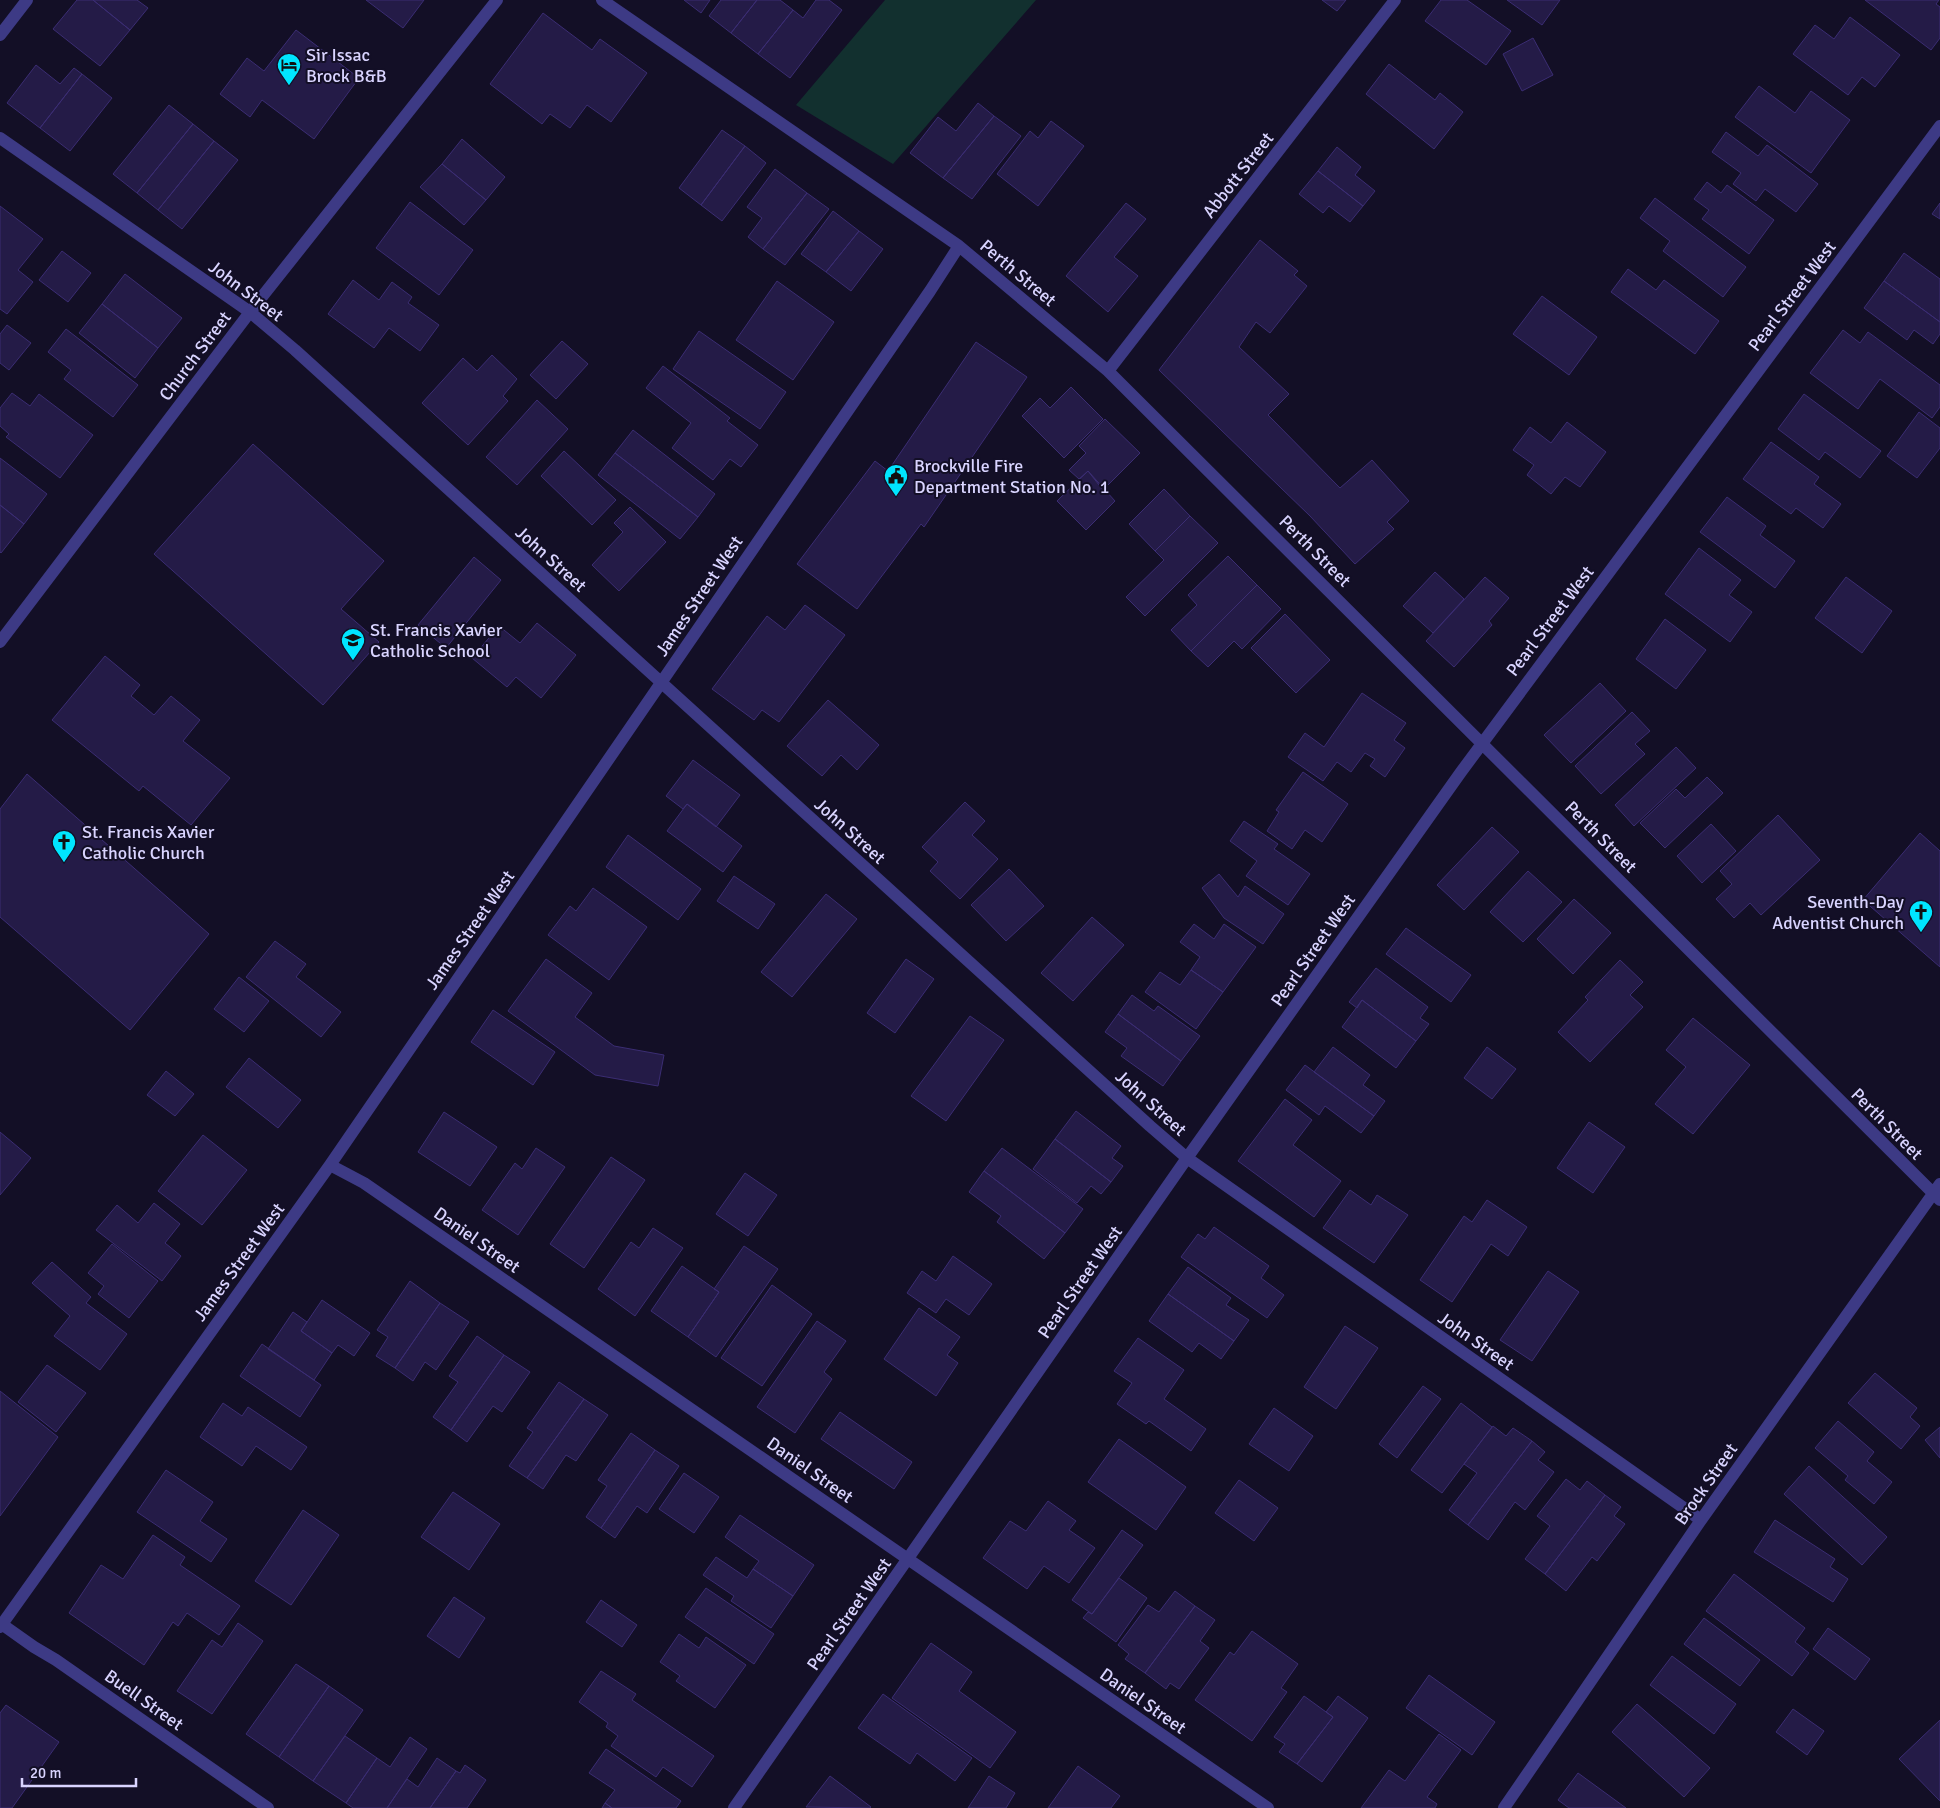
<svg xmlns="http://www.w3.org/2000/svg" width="1940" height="1808" font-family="Signika,sans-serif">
<rect width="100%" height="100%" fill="#130f26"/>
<!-- green -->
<path fill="#12302f" d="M885 0H1036L893 164 796 105Z"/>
<!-- building -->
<path fill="#241b47" stroke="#3b2d73" d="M77 0H93L130 30 100 66 53 29Z
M93 0H137L148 8 130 30Z
M366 0H424L403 28Z
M684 0H710L701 13Z
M721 0H757L731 33 709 16Z
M757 0H780L793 10 758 54 731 33Z
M816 0H829L842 10 790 78 758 54 793 10 803 18Z
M1322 0H1346L1337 11Z
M1441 0H1467L1511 31 1486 65 1425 21Z
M1507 0H1560L1542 25Z
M1865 0H1939L1936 4 1940 7V38L1931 50Z
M543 13 592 50 600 39 647 73 611 122 587 105 570 128 550 114 542 124 490 84Z
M1850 17 1900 55 1875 87 1862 77 1848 95 1793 54 1815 25 1834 39Z
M296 30 359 78 314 139 262 100 250 117 220 94 247 58 264 71Z
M1533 38 1553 75 1522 91 1503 54Z
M1389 64 1435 100 1440 93 1463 112 1434 149 1366 94Z
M36 65 60 84 74 68 82 74 40 128 7 103Z
M82 74 112 98 70 151 40 128Z
M1759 86 1795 113 1811 91 1850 120 1811 173 1735 117Z
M978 103 994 116 943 178 910 153 938 117 956 131Z
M169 105 193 124 137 193 113 174Z
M994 116 1021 136 972 199 943 178Z
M1051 121 1084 146 1038 206 997 174 1030 131 1038 138Z
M193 124 214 141 158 210 137 193Z
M722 130 745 146 701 205 679 188Z
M1726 132 1758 156 1767 145 1818 184 1796 212 1765 189 1756 201 1733 184 1741 173 1712 152Z
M462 139 505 177 486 200 442 164Z
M214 141 238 160 182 229 158 210Z
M745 146 766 163 722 221 701 205Z
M1337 147 1361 167 1355 175 1375 191 1363 206 1318 171Z
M442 164 486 200 464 225 420 187Z
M775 169 807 193 763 249 748 237 762 218 747 207Z
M1318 171 1363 206 1350 222 1329 206 1323 213 1299 194Z
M1707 182 1721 193 1727 185 1774 220 1749 254 1702 219 1709 210 1694 199Z
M807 193 829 209 785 265 763 249Z
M1655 198 1746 267 1723 297 1663 251 1670 241 1640 218Z
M410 202 473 250 439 295 376 248Z
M1126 203 1146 219 1114 257 1138 276 1108 312 1066 276Z
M1940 203V219L1932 214Z
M0 206 43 239 18 270 33 282 7 314 0 309Z
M833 211 859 231 826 272 801 254Z
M859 231 883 249 851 291 826 272Z
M1260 240 1298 271 1294 275 1307 286 1270 333 1256 322 1239 347 1289 394 1268 415 1340 488 1372 460 1409 501 1387 522 1394 529 1355 564 1310 516 1159 370Z
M62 251 91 273 68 302 39 280Z
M1904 253 1940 279V322L1884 281Z
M1628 269 1656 290 1664 280 1719 321 1695 354 1611 292Z
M125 274 182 318 158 348 102 304Z
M353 280 379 300 392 282 412 297 408 303 439 325 420 351 389 328 374 348 328 314Z
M777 281 834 322 793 380 736 340Z
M1884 281 1940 322V334L1933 344 1914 330 1907 340 1864 308Z
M1542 296 1597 337 1569 375 1513 334Z
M102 304 158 348 135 378 79 333Z
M7 325 31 343 9 370 0 363V334Z
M66 329 138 385 113 417 64 379 71 370 48 352Z
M1843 330 1860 343 1868 332 1940 385V407L1932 418 1880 379 1858 409 1810 373Z
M699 331 786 392 760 429 673 369Z
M562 341 588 364 556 399 530 375Z
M976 342 1027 377 924 527 921 524 857 609 797 564 875 461 888 471Z
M492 355 517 379 503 396 508 401 468 445 422 403 463 358 477 371Z
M663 366 730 418 727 421 758 445 741 467 730 459 713 480 672 448 691 423 646 388Z
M1071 387 1103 419 1064 458 1022 416 1040 398 1050 408Z
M12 393 30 406 39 394 93 435 60 478 6 437 9 434 0 426V408Z
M1804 394 1881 451 1860 478 1825 452 1819 460 1778 429Z
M537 400 568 429 517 485 486 457Z
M1919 412 1940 428V448L1917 478 1887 456Z
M1105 419 1140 453 1103 490 1088 471 1079 479 1069 470 1086 453 1079 446Z
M1567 422 1606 452 1580 487 1565 477 1551 494 1527 475 1534 465 1513 450 1530 427 1551 443Z
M633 430 715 494 698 517 615 453Z
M1771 442 1819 477 1814 484 1841 504 1823 528 1796 508 1791 514 1743 479Z
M253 444 384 561 341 609 379 642 323 705 154 554Z
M564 451 616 500 592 525 541 476Z
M615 453 698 517 680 539 598 475Z
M0 458 47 494 24 524 0 505Z
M1088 471 1115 501 1086 530 1057 501Z
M1164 489 1190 516 1155 551 1129 524Z
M1727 497 1766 526 1760 535 1795 561 1775 588 1700 532Z
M0 505 24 524 1 553 0 552Z
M630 507 666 542 619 591 592 565 623 532 614 523Z
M1190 516 1218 543 1145 616 1126 597 1164 560 1155 551Z
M1699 548 1741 580 1729 595 1752 612 1730 642 1665 594Z
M1228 556 1257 585 1191 651 1171 630 1197 605 1188 595Z
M474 557 501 580 446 648 418 625Z
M1435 572 1464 599 1433 633 1403 606Z
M1485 577 1509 598 1489 621 1492 625 1454 667 1426 641Z
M1846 577 1892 611 1862 653 1815 618Z
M1257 585 1281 609 1242 649 1234 641 1208 667 1191 651Z
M805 605 845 635 779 722 762 710 754 720 712 689 767 616 785 630Z
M1285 614 1330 660 1296 693 1251 648Z
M1665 619 1706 650 1676 689 1636 659Z
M537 623 576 655 541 698 516 677 507 687 472 658 499 626 520 643Z
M105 656 140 685 131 696 154 715 171 696 200 720 183 741 230 778 191 825 143 786 139 791 52 720Z
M1600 683 1626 711 1571 763 1544 735Z
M1362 693 1406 723 1394 740 1405 748 1385 777 1370 766 1375 759 1365 753 1351 772 1337 762 1323 781 1288 757 1305 733 1324 747Z
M828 700 879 745 857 770 841 755 822 776 787 746Z
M1632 712 1650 731 1635 744 1645 754 1601 794 1575 766Z
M1676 747 1696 768 1634 826 1615 805Z
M693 760 740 795 716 827 687 804 683 809 666 796Z
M1303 772 1348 804 1322 842 1305 830 1292 849 1267 831 1279 812 1276 810Z
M27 774 209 934 130 1030 0 917V809Z
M1707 777 1723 793 1665 848 1640 823 1676 789 1685 798Z
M965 802 985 821 972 835 998 859 960 899 930 871 938 862 922 847Z
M687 804 742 846 723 872 667 831Z
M1778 815 1820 860 1761 915 1750 903 1734 918 1716 899 1732 884 1720 871Z
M1244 821 1278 844 1274 849 1310 874 1288 905 1246 876 1257 861 1230 841Z
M1711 824 1736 851 1702 883 1677 856Z
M1492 827 1519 852 1464 910 1437 885Z
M1920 833 1940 851V967L1863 900Z
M628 835 701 889 678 920 606 867Z
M1009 869 1044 906 1006 941 971 905Z
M1528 871 1562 902 1523 942 1490 912Z
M1219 874 1238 897 1245 886 1284 914 1263 944 1224 918 1202 888Z
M734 876 775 904 758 929 717 901Z
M593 888 647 927 609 980 548 935 570 906 576 911Z
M826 894 857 919 792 997 761 972Z
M1574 899 1611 933 1573 974 1537 939Z
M1092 917 1124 945 1073 1001 1041 973Z
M1194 924 1214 939 1224 924 1256 947 1223 992 1191 970 1200 957 1180 942Z
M1406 928 1471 975 1451 1002 1386 954Z
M275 941 306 964 296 977 341 1012 321 1037 246 977Z
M546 959 592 993 575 1017 614 1046 664 1055 658 1086 595 1075 508 1011Z
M906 959 934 979 895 1033 867 1013Z
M1620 960 1643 982 1630 995 1643 1007 1590 1062 1558 1032 1588 1000 1585 997Z
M1376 968 1428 1007 1420 1018 1429 1024 1416 1041 1362 1000 1357 1008 1349 1002Z
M1191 970 1223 992 1196 1029 1145 992 1160 972 1180 985Z
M239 977 269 1001 244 1032 214 1009Z
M1132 995 1154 1011 1158 1006 1200 1036 1181 1061 1118 1014Z
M1362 1000 1416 1041 1396 1068 1342 1027Z
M493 1010 555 1052 533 1085 471 1042Z
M1118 1014 1181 1061 1163 1086 1121 1056 1127 1048 1105 1032Z
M970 1016 1004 1040 946 1121 911 1096Z
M1693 1018 1750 1065 1693 1134 1655 1104 1686 1067 1666 1050Z
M1333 1047 1370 1075 1363 1085 1385 1101 1374 1116 1314 1072Z
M1487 1047 1516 1069 1492 1099 1464 1078Z
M249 1058 301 1100 278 1128 226 1087Z
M1305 1065 1374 1116 1361 1133 1325 1106 1319 1115 1286 1090Z
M166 1071 194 1094 175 1116 147 1095Z
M1285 1099 1312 1120 1293 1145 1341 1181 1314 1217 1238 1161Z
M1076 1111 1121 1146 1112 1158 1123 1166 1111 1182 1055 1139Z
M444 1112 497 1147 470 1186 418 1152Z
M1589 1122 1625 1147 1593 1193 1557 1168Z
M0 1132 31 1158 0 1195Z
M203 1135 247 1170 202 1225 158 1191Z
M1055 1139 1111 1182 1101 1194 1091 1186 1077 1203 1033 1169Z
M536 1148 565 1167 518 1235 482 1210 515 1163 522 1169Z
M1002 1148 1083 1209 1065 1233 984 1171Z
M611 1157 645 1180 584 1268 550 1244Z
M984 1171 1065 1233 1044 1259 997 1222 1001 1216 969 1192Z
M745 1173 777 1195 748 1236 716 1214Z
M1350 1190 1371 1205 1377 1195 1408 1215 1374 1263 1323 1228Z
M1487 1200 1527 1227 1508 1256 1491 1244 1452 1302 1420 1280 1464 1216 1472 1222Z
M154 1203 180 1224 165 1243 181 1256 162 1281 96 1230 117 1205 138 1223Z
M1214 1227 1269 1266 1261 1278 1284 1295 1267 1318 1181 1257 1198 1234 1205 1239Z
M653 1228 683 1248 635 1316 598 1289 631 1242 639 1248Z
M112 1244 158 1281 129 1318 98 1294 104 1286 88 1273Z
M744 1246 778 1269 716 1357 688 1337 719 1292 714 1289Z
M953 1256 992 1284 969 1315 946 1299 936 1313 907 1293 922 1271 936 1281Z
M52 1262 91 1297 86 1303 127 1334 100 1370 54 1336 70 1316 32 1283Z
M682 1266 719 1292 688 1337 651 1311Z
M1188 1267 1231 1298 1226 1305 1249 1320 1234 1341 1168 1294Z
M1548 1271 1579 1292 1532 1361 1500 1340Z
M410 1281 440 1303 395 1368 376 1356 388 1337 377 1330Z
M772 1285 812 1314 762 1386 721 1358Z
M1168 1294 1234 1341 1221 1359 1199 1343 1192 1352 1149 1321Z
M322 1300 370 1333 354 1356 338 1345 332 1353 301 1331Z
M440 1303 469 1322 436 1370 425 1362 413 1381 395 1368Z
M919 1308 960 1337 947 1355 958 1363 936 1396 884 1359Z
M293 1312 307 1322 301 1331 332 1353 314 1380 268 1349Z
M817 1321 846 1341 824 1372 832 1379 795 1433 757 1407Z
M1345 1326 1378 1348 1336 1409 1304 1387Z
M477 1336 504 1355 451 1430 433 1417 458 1382 449 1376Z
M1138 1338 1184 1370 1164 1399 1206 1429 1191 1451 1149 1421 1146 1424 1117 1404 1132 1383 1114 1371Z
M262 1344 321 1385 300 1417 240 1376Z
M504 1355 530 1372 502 1412 493 1406 467 1442 451 1430Z
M47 1365 86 1393 56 1432 18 1402Z
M1875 1373 1917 1408 1910 1417 1920 1426 1901 1449 1848 1403Z
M559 1382 584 1399 527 1478 509 1466 533 1432 527 1428Z
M1423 1386 1441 1399 1397 1458 1379 1444Z
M0 1391 58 1437 0 1516Z
M584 1399 608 1415 576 1461 566 1455 543 1489 527 1478Z
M223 1403 242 1416 248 1407 307 1447 291 1470 256 1446 242 1466 200 1437Z
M1461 1403 1492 1427 1442 1493 1411 1470Z
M1274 1408 1313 1436 1289 1471 1249 1444Z
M840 1412 912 1462 894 1489 821 1439Z
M1838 1421 1874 1452 1867 1461 1892 1482 1874 1504 1845 1480 1848 1476 1815 1448Z
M1493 1426 1506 1436 1513 1428 1532 1441 1468 1525 1449 1510 1477 1473 1464 1464Z
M1940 1427V1458L1925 1440Z
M631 1433 655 1450 601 1528 586 1517 607 1486 598 1480Z
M1119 1439 1186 1487 1156 1530 1088 1482Z
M1532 1441 1545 1452 1538 1460 1554 1472 1525 1510 1515 1502 1488 1540 1468 1525Z
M655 1450 679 1466 647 1513 637 1506 615 1538 601 1528Z
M1809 1466 1887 1537 1862 1565 1784 1494Z
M166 1470 213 1502 200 1521 227 1539 211 1562 137 1512Z
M684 1473 719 1497 694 1533 659 1509Z
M1566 1479 1580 1490 1587 1481 1605 1495 1545 1574 1525 1559 1550 1526 1537 1516Z
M1239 1480 1278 1508 1254 1541 1215 1513Z
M453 1492 500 1524 469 1570 421 1537Z
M1605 1495 1621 1507 1614 1516 1625 1524 1597 1561 1592 1557 1566 1591 1545 1574Z
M1048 1501 1076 1521 1069 1530 1095 1548 1069 1583 1044 1566 1027 1589 983 1558 1010 1521 1026 1531Z
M303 1510 339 1535 291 1605 255 1581Z
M740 1515 814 1565 793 1596 753 1569 759 1561 725 1537Z
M1775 1520 1835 1559 1830 1567 1848 1579 1833 1602 1754 1552Z
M1122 1530 1143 1545 1092 1614 1072 1600Z
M153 1535 185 1557 180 1565 240 1606 219 1635 187 1613 178 1626 173 1622 144 1665 69 1613 101 1565 123 1579Z
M716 1557 747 1578 753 1569 793 1596 771 1628 731 1601 734 1596 703 1575Z
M1734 1574 1805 1628 1795 1642 1809 1653 1792 1676 1706 1611Z
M1119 1578 1147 1598 1116 1642 1083 1618 1088 1612 1092 1614Z
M706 1588 774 1634 754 1664 685 1617Z
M1175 1591 1195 1606 1145 1673 1125 1659 1129 1654 1118 1645 1148 1605 1159 1612Z
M454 1597 485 1618 459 1658 427 1636Z
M601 1600 637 1625 622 1647 586 1622Z
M1195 1606 1215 1620 1200 1641 1209 1648 1179 1689 1170 1683 1166 1689 1145 1673Z
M1704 1618 1760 1660 1740 1686 1684 1644Z
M238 1623 263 1641 212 1714 177 1691 212 1640 222 1647Z
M1828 1628 1870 1659 1855 1680 1813 1649Z
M1252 1631 1298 1664 1281 1688 1287 1692 1252 1741 1195 1700 1230 1652 1234 1655Z
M679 1634 699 1648 706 1637 746 1665 715 1708 676 1681 680 1676 660 1662Z
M931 1643 972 1672 959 1691 1016 1732 990 1768 892 1698Z
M1672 1656 1736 1704 1714 1734 1650 1685Z
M296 1664 329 1686 279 1757 246 1734Z
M601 1671 636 1694 632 1700 714 1756 692 1787 663 1767 656 1777 611 1746 618 1736 606 1727 608 1723 579 1702Z
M1429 1675 1495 1722 1472 1755 1406 1708Z
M329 1686 363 1710 313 1781 279 1757Z
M883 1694 972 1758 955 1781 917 1753 910 1764 858 1728Z
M1304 1696 1333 1717 1297 1764 1279 1752 1285 1744 1274 1737Z
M1338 1696 1368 1718 1322 1782 1297 1764 1333 1717 1326 1712Z
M1637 1704 1710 1768 1684 1797 1612 1732Z
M6 1705 59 1742 12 1808H0V1713Z
M1793 1709 1824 1731 1807 1755 1776 1732Z
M1940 1720V1801L1899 1759Z
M1439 1734 1461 1750 1427 1797 1437 1804 1435 1808H1361L1389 1770 1405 1781Z
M345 1736 377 1758 346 1803 313 1781Z
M410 1737 427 1749 387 1808H353L346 1803 377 1758 390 1767Z
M606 1749 681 1801 676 1808H612L605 1803 615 1790 589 1773Z
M437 1758 456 1771 430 1808H387L407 1779 418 1787Z
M465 1765 486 1780 467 1808H430L456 1771 460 1773Z
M1078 1766 1120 1796 1111 1808H1048Z
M1578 1773 1626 1808H1569L1558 1800Z
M830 1776 871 1807 870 1808 806 1807Z
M989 1776 1015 1793 1006 1808H968Z
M605 1803 612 1808H602Z"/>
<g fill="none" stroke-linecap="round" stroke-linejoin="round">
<!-- minor -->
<path stroke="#3d3a85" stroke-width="12" d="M602 0 959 246 1108 371 1940 1200
M0 35 27 0
M0 138 250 312 295 350 1150 1126 1187 1158 1701 1520
M1108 371 1395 0
M0 642 250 312 497 0
M330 1165 364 1183 1268 1808
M0 1623 34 1647 56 1660 268 1808
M0 1627 330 1165 930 291 959 246
M734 1808 1187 1158 1461 772 1940 126
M1504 1808 1701 1520 1940 1184"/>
</g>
<!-- icons -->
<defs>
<g id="hotel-pin" transform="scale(1.25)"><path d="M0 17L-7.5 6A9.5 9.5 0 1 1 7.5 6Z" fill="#00e5ff" stroke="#130f26"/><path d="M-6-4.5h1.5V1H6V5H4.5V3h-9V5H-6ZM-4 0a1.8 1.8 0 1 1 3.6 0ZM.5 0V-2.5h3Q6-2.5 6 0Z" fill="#111"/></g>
<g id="civic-pin" transform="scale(1.25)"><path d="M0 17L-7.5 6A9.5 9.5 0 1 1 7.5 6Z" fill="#00e5ff" stroke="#130f26"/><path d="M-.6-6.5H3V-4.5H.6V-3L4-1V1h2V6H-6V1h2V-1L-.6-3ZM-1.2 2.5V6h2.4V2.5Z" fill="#111"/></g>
<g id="school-pin" transform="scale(1.25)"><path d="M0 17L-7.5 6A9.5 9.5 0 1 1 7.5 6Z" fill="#00e5ff" stroke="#130f26"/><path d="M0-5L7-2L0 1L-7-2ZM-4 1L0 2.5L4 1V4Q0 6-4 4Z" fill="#111"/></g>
<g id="church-pin" transform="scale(1.25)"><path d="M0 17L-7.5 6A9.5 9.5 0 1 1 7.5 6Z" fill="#00e5ff" stroke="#130f26"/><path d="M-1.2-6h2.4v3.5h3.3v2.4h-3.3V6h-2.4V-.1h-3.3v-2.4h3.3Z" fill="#111"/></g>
</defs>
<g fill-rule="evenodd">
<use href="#hotel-pin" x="289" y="65"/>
<use href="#civic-pin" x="896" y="476"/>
<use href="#school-pin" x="353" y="640"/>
<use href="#church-pin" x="64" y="842"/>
<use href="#church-pin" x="1921" y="912"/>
</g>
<g text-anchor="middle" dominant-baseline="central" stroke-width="4" stroke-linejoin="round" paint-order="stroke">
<!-- poi labels -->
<g font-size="18" fill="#d9d4ff" stroke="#130f26" text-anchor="start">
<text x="306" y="55">Sir Issac<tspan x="306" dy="21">Brock B&amp;B</tspan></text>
<text x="914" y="466">Brockville Fire<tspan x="914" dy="21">Department Station No. 1</tspan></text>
<text x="370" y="630">St. Francis Xavier<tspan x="370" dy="21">Catholic School</tspan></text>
<text x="82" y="832">St. Francis Xavier<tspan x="82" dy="21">Catholic Church</tspan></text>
<text x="1904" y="902" text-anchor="end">Seventh-Day<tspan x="1904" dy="21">Adventist Church</tspan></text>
</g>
<!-- street labels -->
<g font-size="18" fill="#d9d4ff" stroke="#130f26">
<text transform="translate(1238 175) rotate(-52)">Abbott Street</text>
<text transform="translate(1018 273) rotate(40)">Perth Street</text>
<text transform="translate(246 291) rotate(37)">John Street</text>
<text transform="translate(1792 296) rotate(-53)">Pearl Street West</text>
<text transform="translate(195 356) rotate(-53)">Church Street</text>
<text transform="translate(1315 551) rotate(45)">Perth Street</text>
<text transform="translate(551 559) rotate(42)">John Street</text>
<text transform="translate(699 596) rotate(-56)">James Street West</text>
<text transform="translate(1550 621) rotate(-53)">Pearl Street West</text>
<text transform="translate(850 831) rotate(42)">John Street</text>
<text transform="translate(1601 837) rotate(45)">Perth Street</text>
<text transform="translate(470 930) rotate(-55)">James Street West</text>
<text transform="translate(1313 950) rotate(-55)">Pearl Street West</text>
<text transform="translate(1151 1103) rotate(42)">John Street</text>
<text transform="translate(1887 1124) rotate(45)">Perth Street</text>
<text transform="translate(477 1240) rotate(35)">Daniel Street</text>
<text transform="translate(239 1262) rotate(-54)">James Street West</text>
<text transform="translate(1080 1282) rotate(-55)">Pearl Street West</text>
<text transform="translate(1476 1341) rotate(35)">John Street</text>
<text transform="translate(810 1470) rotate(35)">Daniel Street</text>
<text transform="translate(1706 1484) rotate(-55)">Brock Street</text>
<text transform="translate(849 1614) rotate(-55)">Pearl Street West</text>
<text transform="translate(144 1700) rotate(35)">Buell Street</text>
<text transform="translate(1143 1701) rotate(35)">Daniel Street</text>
</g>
</g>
<!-- scale -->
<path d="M22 1778v8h114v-8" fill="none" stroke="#d9d4ff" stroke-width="2.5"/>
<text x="30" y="1778" font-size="15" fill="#d9d4ff" stroke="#130f26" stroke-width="4" paint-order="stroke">20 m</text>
</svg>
